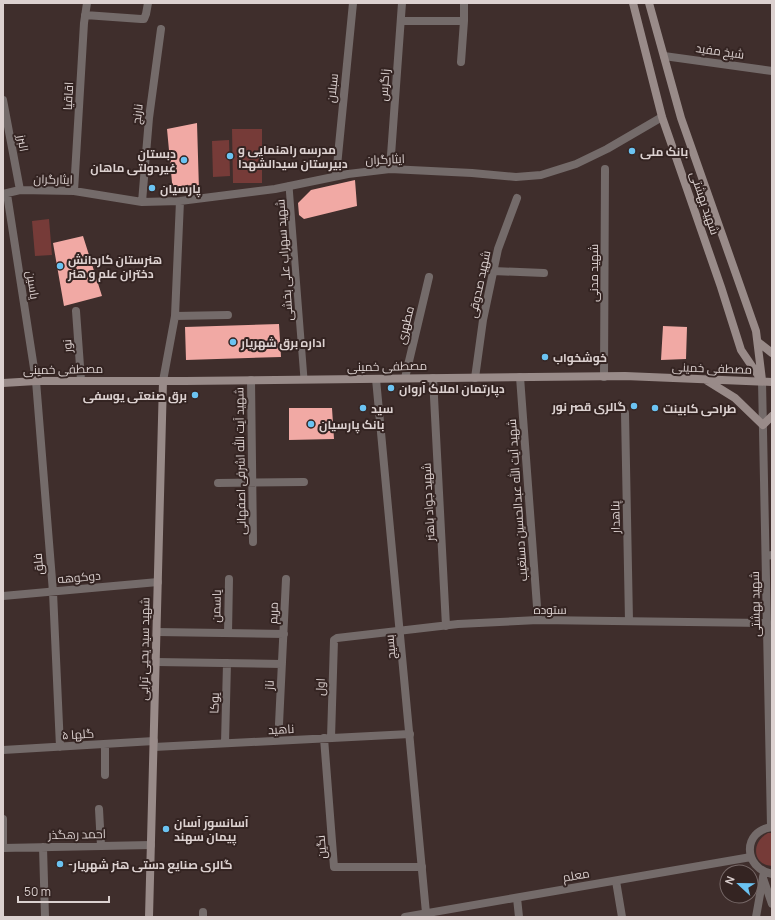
<svg xmlns="http://www.w3.org/2000/svg" width="775" height="920" font-family="Manrope,Cairo,sans-serif">
<rect width="100%" height="100%" fill="#3f2e2c"/>
<!-- green -->
<path fill="#763b38" d="M232 129H262V183H233Z
M229 140 230 176 213 177 212 141Z
M49 219 52 255 35 256 32 221Z
M768 833H772V866C752 865 751 842 768 833Z"/>
<!-- building -->
<path fill="#f1a9a4" d="M197 123 199 190 173 193 167 129Z
M355 180 357 206 304 219 299 215 298 203 311 190Z
M83 236 102 296 64 306 53 243Z
M279 324 281 357 186 360 185 327Z
M663 326 687 327 686 359 661 360Z
M289 408H332L334 439 289 440Z"/>
<g fill="none" stroke-linecap="round" stroke-linejoin="round">
<!-- service -->
<path stroke="#746b6a" stroke-width="7" d="M289 186 304 379"/>
<!-- minor -->
<path stroke="#746b6a" stroke-width="8" d="M85 15 141 19H144L146 14 148 3
M401 21H464
M664 56 772 71
M461 62 464 21V3
M3 100 20 190
M390 169 402 3
M336 176 353 3
M74 191 84 23 87 3
M3 194 20 190 74 191 142 202 180 201 275 189 348 174 390 169 472 173 516 177 541 175 576 164 607 149 662 117
M7 194 36 381 53 592 60 747
M142 202 149 118 161 29
M493 271 544 273
M76 311 81 380
M175 316 228 315
M520 377 538 620
M604 377 605 169
M405 378 429 277
M433 378 446 626
M475 378 483 320 498 249 517 198
M251 380 253 542
M163 381 175 316 180 201
M625 413 629 621
M218 483 304 482
M766 556 772 555
M3 596 158 582
M157 632 284 634
M228 633 229 579
M156 662 282 664
M279 724 286 579
M324 738 334 867H422
M331 738 334 640 337 638 458 624 538 620 767 623
M225 743 227 663
M105 744V775
M154 747 410 734
M3 750 154 741
M99 809 101 846
M3 819V848
M43 847 45 917
M3 848 151 845
M763 878 772 904
M616 881 622 917
M517 898 519 917
M203 917V912"/>
<!-- tertiary -->
<path stroke="#746b6a" stroke-width="8" d="M376 379 426 913
M762 381 771 827
M772 827C742 831 743 868 772 874
M405 917 751 857
M756 917 764 872"/>
<!-- secondary -->
<path stroke="#998b89" stroke-width="8" d="M633 3 662 117 721 287 741 350 762 381
M649 3 681 118 756 331 762 380
M758 342 772 353
M706 380 735 398 763 425 772 416
M3 383 36 381H185L625 376 772 382
M149 917 163 381"/>
</g>
<!-- markers -->
<g fill="#6bc3f2" stroke="#342422" stroke-width="1.5">
<circle cx="632" cy="151" r="4"/>
<circle cx="230" cy="156" r="4"/>
<circle cx="184" cy="160" r="4"/>
<circle cx="152" cy="188" r="4"/>
<circle cx="60" cy="266" r="4"/>
<circle cx="233" cy="342" r="4"/>
<circle cx="545" cy="357" r="4"/>
<circle cx="391" cy="388" r="4"/>
<circle cx="195" cy="395" r="4"/>
<circle cx="634" cy="406" r="4"/>
<circle cx="363" cy="408" r="4"/>
<circle cx="655" cy="408" r="4"/>
<circle cx="311" cy="424" r="4"/>
<circle cx="166" cy="829" r="4"/>
<circle cx="60" cy="864" r="4"/>
</g>
<g text-anchor="middle" dominant-baseline="central" stroke-width="4" stroke-linejoin="round" paint-order="stroke">
<!-- street labels -->
<g font-size="12" fill="#dcd1d0" stroke="#342422">
<text transform="translate(720 51) rotate(8)">شیخ مفید</text>
<text transform="translate(384 85) rotate(-86)">زاگرس</text>
<text transform="translate(332 88) rotate(-84)">سبلان</text>
<text transform="translate(68 96) rotate(-87)">اقاقیا</text>
<text transform="translate(137 114) rotate(-83)">نارنج</text>
<text transform="translate(23 143) rotate(80)">البرز</text>
<text transform="translate(385 159) rotate(-2)">ایثارگران</text>
<text transform="translate(53 179) rotate(1)">ایثارگران</text>
<text transform="translate(705 203) rotate(71)">شهید بهشتی</text>
<text transform="translate(284 260) rotate(-94)">شهید سهراب علی بخشی</text>
<text transform="translate(593 273) rotate(-90)">شهید مدنی</text>
<text transform="translate(479 284) rotate(-78)">شهید صدوقی</text>
<text transform="translate(33 285) rotate(81)">یاسین</text>
<text transform="translate(405 325) rotate(-76)">مطهری</text>
<text transform="translate(67 346) rotate(-94)">نور</text>
<text transform="translate(387 366) rotate(-1)">مصطفی خمینی</text>
<text transform="translate(712 368) rotate(2)">مصطفی خمینی</text>
<text transform="translate(63 369) rotate(-1)">مصطفی خمینی</text>
<text transform="translate(240 461) rotate(-91)">شهید آیت الله اشرفی اصفهانی</text>
<text transform="translate(517 500) rotate(-94)">شهید آیت الله عبدالحسین دستغیب</text>
<text transform="translate(428 502) rotate(-93)">شهید جواد باهنر</text>
<text transform="translate(615 517) rotate(-91)">پناهدار</text>
<text transform="translate(38 564) rotate(-95)">فلق</text>
<text transform="translate(79 577) rotate(-5)">دوکوهه</text>
<text transform="translate(755 604) rotate(-91)">شهید بهشتی</text>
<text transform="translate(216 606) rotate(-89)">یاسمن</text>
<text x="550" y="609">ستوده</text>
<text transform="translate(273 613) rotate(-88)">مریم</text>
<text transform="translate(390 647) rotate(-95)">بسیج</text>
<text transform="translate(144 649) rotate(-89)">شهید سید یحیی ترابی</text>
<text transform="translate(269 685) rotate(-87)">ناز</text>
<text transform="translate(320 687) rotate(-88)">اول</text>
<text transform="translate(214 703) rotate(-89)">یوکا</text>
<text transform="translate(281 729) rotate(-3)">ناهید</text>
<text transform="translate(78 734) rotate(-4)">گلها ۵</text>
<text transform="translate(77 834) rotate(-1)">احمد رهگذر</text>
<text transform="translate(321 847) rotate(-95)">نگین</text>
<text transform="translate(576 875) rotate(-10)">معلم</text>
</g>
<!-- poi labels -->
<g font-size="12" font-weight="bold" fill="#dcd1d0" stroke="#342422" text-anchor="start">
<text x="238" y="149">مدرسه راهنمایی و<tspan x="238" dy="14">دبیرستان سیدالشهدا</tspan></text>
<text x="640" y="151">بانک ملی</text>
<text x="176" y="153" text-anchor="end">دبستان<tspan x="176" dy="14">غیردولتی ماهان</tspan></text>
<text x="160" y="188">پارسیان</text>
<text x="68" y="259">هنرستان کاردانش<tspan x="68" dy="14">دختران علم و هنر</tspan></text>
<text x="241" y="342">اداره برق شهریار</text>
<text x="553" y="357">خوشخواب</text>
<text x="399" y="388">دپارتمان املاک آروان</text>
<text x="187" y="395" text-anchor="end">برق صنعتی یوسفی</text>
<text x="626" y="406" text-anchor="end">گالری قصر نور</text>
<text x="371" y="408">سید</text>
<text x="663" y="408">طراحی کابینت</text>
<text x="319" y="424">بانک پارسیان</text>
<text x="174" y="822">آسانسور آسان<tspan x="174" dy="14">پیمان سهند</tspan></text>
<text x="68" y="864">-گالری صنایع دستی هنر شهریار</text>
</g>
</g>
<!-- border -->
<rect width="775" height="920" fill="none" stroke="#dcd1d0" stroke-width="8"/>
<!-- north arrow -->
<g transform="translate(739 884) rotate(292)"><circle r="19" fill="#342422" stroke="#776968"/>
<path d="M0-3L7 15L0 10L-7 15Z" fill="#6bc3f2"/>
<text y="-6" font-size="11" font-weight="bold" text-anchor="middle" fill="#dcd1d0">N</text>
</g>
<!-- scale -->
<path d="M18 896v6h91v-6" fill="none" stroke="#dcd1d0" stroke-width="2"/>
<text x="24" y="896" font-size="12" fill="#dcd1d0" stroke="#342422" stroke-width="3" paint-order="stroke">50 m</text>
</svg>
